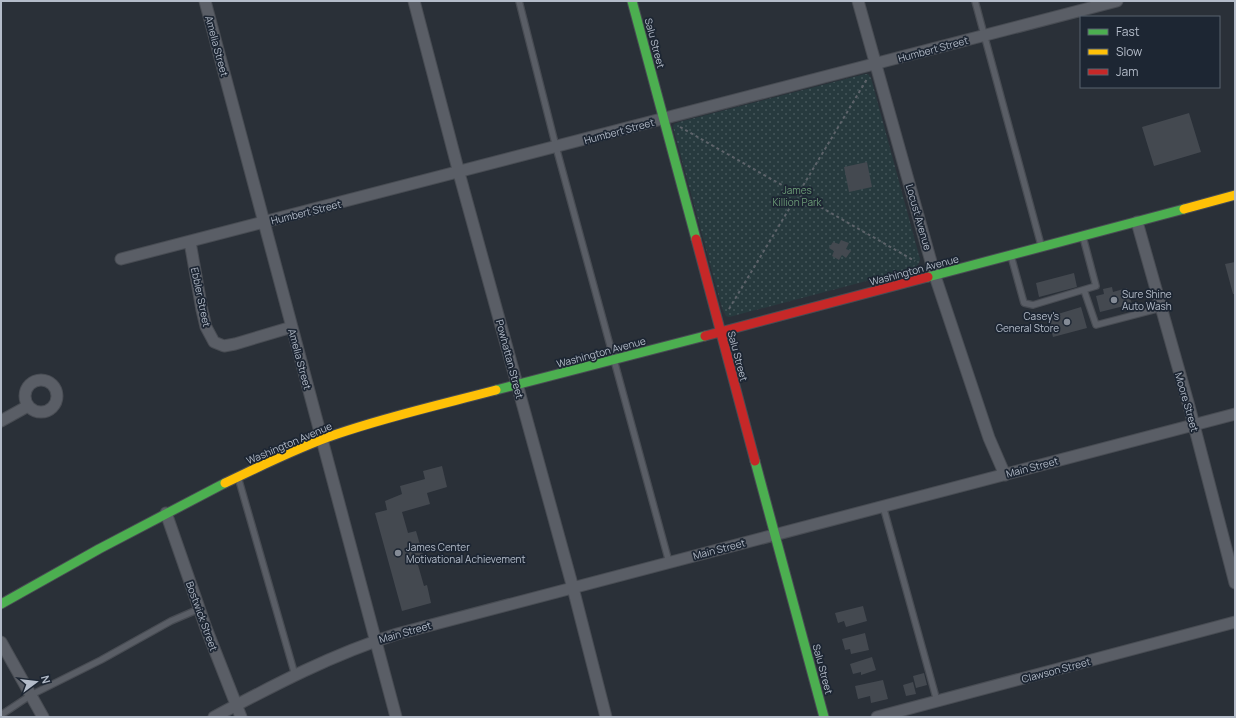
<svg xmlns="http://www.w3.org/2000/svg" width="1236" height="718" font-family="Manrope,sans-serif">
<defs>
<pattern id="park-dots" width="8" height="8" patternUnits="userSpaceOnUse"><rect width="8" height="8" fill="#273a3e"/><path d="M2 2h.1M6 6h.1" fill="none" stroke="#445559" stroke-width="1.8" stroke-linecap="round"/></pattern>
</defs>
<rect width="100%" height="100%" fill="#2a3038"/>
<!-- park -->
<path fill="url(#park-dots)" d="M865 74H868L871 78 920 259C919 265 917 266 912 269L733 316 729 317 726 316 722 308 673 127 674 124 679 122Z"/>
<!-- building -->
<path fill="#444950" d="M1189 113 1201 152 1154 166 1142 127Z
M867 162 872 187 849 192 844 167Z
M841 240 849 243 846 249 851 251 846 258 842 255 839 260 832 256 834 251 829 248 833 242 839 244Z
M1235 262V294H1233L1225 264Z
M1074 273 1077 287 1039 297 1036 283Z
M1112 287 1113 292 1127 288 1132 304 1100 312 1096 296 1104 294 1103 289Z
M1081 307 1087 328 1053 337 1048 317Z
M442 466 447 487 427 493 430 504 402 512 408 533 416 531 423 555 416 558 424 586 427 585 431 603 402 611 375 513 387 510 385 501 402 494 400 486 425 479 423 471Z
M863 606 867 621 846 627 844 621 838 623 835 613Z
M865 633 869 650 851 654 850 649 845 650 842 639Z
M872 657 876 670 861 675V672L853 674 850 664Z
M924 673 927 685 916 688 913 676Z
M883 680 888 699 871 703 870 696 858 699 855 686Z
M913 682 916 694 906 696 903 685Z"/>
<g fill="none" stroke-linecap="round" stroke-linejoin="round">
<!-- lane casing -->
<g stroke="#484c53" stroke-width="8">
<path id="lane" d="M519 1 556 147 669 562
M975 1 1041 245
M1011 256 1024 303 1033 305 1096 286 1083 237
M1084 290 1096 325 1161 308
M238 477 295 675
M883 506 937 701
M1 715 31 695 101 660 171 621 199 609"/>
</g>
<!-- street casing -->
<g stroke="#484c53" stroke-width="13">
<path id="street" d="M205 1 396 717
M414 1 459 173 573 588 606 717
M858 1 935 276 989 438 1005 475
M1137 222 1189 406 1235 583
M190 242 202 310 206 327 214 342 224 346 235 344 292 327
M121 259 1117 1
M25 396a16 16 0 1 1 32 0a16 16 0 1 1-32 0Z
M1 421 28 406
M166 513 206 628 241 717
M1 642 43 717
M214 717C274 685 333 654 397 634L1235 414
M877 717 1235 622"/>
</g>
<!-- fast casing -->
<g stroke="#484c53" stroke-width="11">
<path id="fast" d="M632 1 696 239
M928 277 1184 209
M496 390 705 336
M755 461 824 717
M1 604 99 549 225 483"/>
</g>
<!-- slow casing -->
<g stroke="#484c53" stroke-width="11">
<path id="slow" d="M1184 209 1235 195
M225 483C261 466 298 447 337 434 389 416 443 404 496 390"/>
</g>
<!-- jam casing -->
<g stroke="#484c53" stroke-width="11">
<path id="jam" d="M696 239 755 461
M705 336 928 277"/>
</g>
<!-- path -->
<path stroke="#5d636a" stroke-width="2" stroke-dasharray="3 3" stroke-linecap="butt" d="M680 127 915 261
M729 309 867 79"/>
<!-- lane -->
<use href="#lane" stroke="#5a5e66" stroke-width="5.5"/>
<!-- street -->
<use href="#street" stroke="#5a5e66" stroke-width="11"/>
<!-- fast -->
<use href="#fast" stroke="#4caf50" stroke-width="9"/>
<!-- slow -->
<use href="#slow" stroke="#ffc107" stroke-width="9"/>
<!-- jam -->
<use href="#jam" stroke="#c62828" stroke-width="9"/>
</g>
<!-- markers -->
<g fill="#848b96" stroke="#1d2633" stroke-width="1.5">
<circle cx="1114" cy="300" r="4"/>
<circle cx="1067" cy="322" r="4"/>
<circle cx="398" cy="553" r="4"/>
</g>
<g text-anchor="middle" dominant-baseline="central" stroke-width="3.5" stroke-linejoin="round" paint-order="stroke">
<!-- street labels -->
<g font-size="10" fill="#b4bcc9" stroke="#1d2633">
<text transform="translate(655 43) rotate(75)">Salu Street</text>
<text transform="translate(217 46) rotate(75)">Amelia Street</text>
<text transform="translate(933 49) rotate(-15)">Humbert Street</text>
<text transform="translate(619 131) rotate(-15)">Humbert Street</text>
<text transform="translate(306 212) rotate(-14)">Humbert Street</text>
<text transform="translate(919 217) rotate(74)">Locust Avenue</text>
<text transform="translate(914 270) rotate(-15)">Washington Avenue</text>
<text transform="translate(201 297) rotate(78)">Ebbler Street</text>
<text transform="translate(601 352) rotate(-15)">Washington Avenue</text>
<text transform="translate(738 356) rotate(75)">Salu Street</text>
<text transform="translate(300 359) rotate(75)">Amelia Street</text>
<text transform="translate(510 359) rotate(75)">Powhattan Street</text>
<text transform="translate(1187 402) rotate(74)">Moore Street</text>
<text transform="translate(289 443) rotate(-23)">Washington Avenue</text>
<text transform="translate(1032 467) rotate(-15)">Main Street</text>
<text transform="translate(719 549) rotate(-15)">Main Street</text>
<text transform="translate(202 616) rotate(70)">Bostwick Street</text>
<text transform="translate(405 632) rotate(-16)">Main Street</text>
<text transform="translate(823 669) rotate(75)">Salu Street</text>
<text transform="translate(1056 670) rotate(-15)">Clawson Street</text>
</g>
<!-- park labels -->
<g font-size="10" fill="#6b9a76" stroke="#1d2633">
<text x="797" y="190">James<tspan x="797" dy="12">Killion Park</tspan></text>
</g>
<!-- poi labels -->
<g font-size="10" fill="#b4bcc9" stroke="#1d2633" text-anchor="start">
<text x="1122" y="294">Sure Shine<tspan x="1122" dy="12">Auto Wash</tspan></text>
<text x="1059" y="316" text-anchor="end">Casey's<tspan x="1059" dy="12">General Store</tspan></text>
<text x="406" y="547">James Center<tspan x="406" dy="12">Motivational Achievement</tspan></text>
</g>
</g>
<!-- border -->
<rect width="1236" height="718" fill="none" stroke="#b4bcc9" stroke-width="4"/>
<!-- legend -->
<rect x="1080" y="16" width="140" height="72" fill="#1d2633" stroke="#59626f"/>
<rect x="1088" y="29" width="20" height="6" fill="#4caf50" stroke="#59626f"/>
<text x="1116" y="36" font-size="12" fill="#b4bcc9">Fast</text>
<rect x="1088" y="49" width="20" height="6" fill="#ffc107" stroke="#59626f"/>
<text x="1116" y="56" font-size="12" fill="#b4bcc9">Slow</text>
<rect x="1088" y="69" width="20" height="6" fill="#c62828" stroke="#59626f"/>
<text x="1116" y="76" font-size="12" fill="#b4bcc9">Jam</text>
<!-- north arrow -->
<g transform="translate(36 682) rotate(75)" stroke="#1d2633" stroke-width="3" paint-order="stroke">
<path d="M0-3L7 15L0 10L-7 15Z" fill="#b4bcc9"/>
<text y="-6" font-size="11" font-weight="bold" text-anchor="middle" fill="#b4bcc9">N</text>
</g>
</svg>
